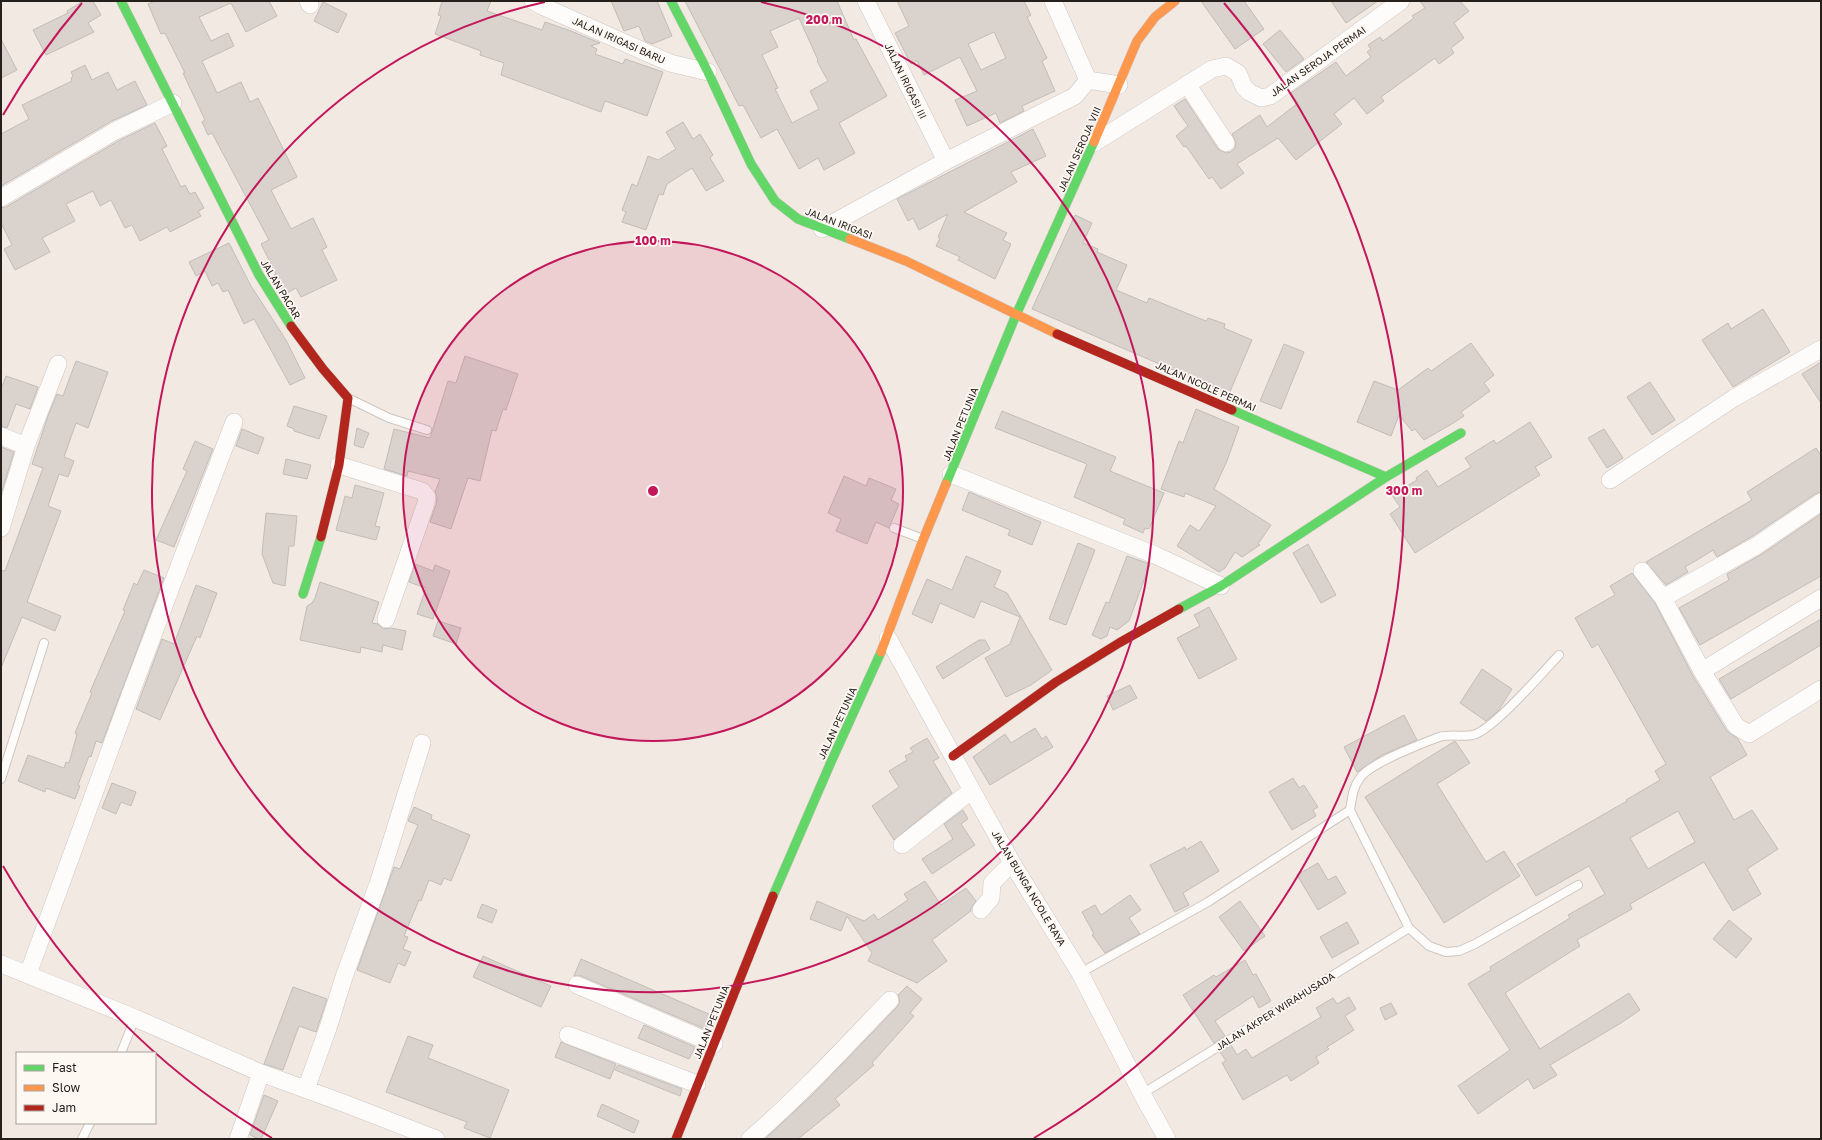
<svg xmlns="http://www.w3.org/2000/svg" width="1822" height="1140" font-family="'Golos Text',sans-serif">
<rect width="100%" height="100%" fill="#f3e9e3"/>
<!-- building -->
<path fill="#d9d2cd" stroke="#c4bcb7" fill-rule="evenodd" d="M83 1H93L101 15 88 23 94 32 46 55 33 30 68 13 67 11Z
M155 1H269L277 16 246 32 231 3 199 17 211 41 228 33 234 46 202 61 217 93 241 82 250 102 258 98 297 177 271 190 291 229 313 218 327 247 322 250 337 280 301 297 296 288 285 294 274 275 276 274 261 244 269 240 212 133 208 135 202 122 205 120 183 73H185L165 33 161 34 148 4Z
M442 1H491L487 11 542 30 545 22 571 31 600 43 591 46 597 49 595 54 623 64 625 59 663 72 647 116 605 101 601 112 501 75 504 63 480 55 481 51 435 34 441 16 438 15Z
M611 1H657L672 36 652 44 645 41 639 26 624 31Z
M685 1H837L854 40 856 39 887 96 839 123 855 153 824 170 818 158 799 169 777 129 761 138 743 105 739 106ZM799 18 818 60 817 61 828 81 810 91 819 109 792 123 775 89 778 88 762 55 778 47 770 31Z
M897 1H1024L1031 15 1027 17 1047 58 1042 61 1055 91 1022 106 1024 111 1000 123 996 113 967 126 955 100 977 91 960 57 924 75 917 61 911 64 895 33 909 26ZM994 32 1006 58 981 70 968 44Z
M1201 1H1244L1264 29 1235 49Z
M1331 1H1378L1346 23Z
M1420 1H1460L1469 11 1454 23 1464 38 1451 48 1454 53 1439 64 1435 58 1381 97 1384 101 1367 114 1354 98 1334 114 1342 124 1296 160 1278 138 1237 164 1244 173 1221 189 1212 177 1209 179 1186 146 1184 147 1176 136 1188 126 1174 106 1185 99 1218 149 1226 153 1231 152 1235 148 1236 143 1232 134 1260 115 1267 127 1298 103 1291 93 1336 62 1346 76 1371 57 1367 52 1371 49 1368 45 1380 37 1383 41 1414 18 1412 16 1425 8Z
M323 2 347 14 338 33 314 21Z
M1280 30 1304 59 1286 72 1263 44Z
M1 39 17 70 1 78Z
M85 65 92 80 108 72 117 90 135 81 147 105 110 122 1 186V134L29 119 22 105 72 81 71 78 73 76 71 72Z
M683 122 693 139 700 134 713 155 710 158 724 181 706 191 692 168 667 184 663 195 659 194 646 230 622 222 626 212 622 210 632 184 637 186 648 156 658 160 676 149 666 132Z
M155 123 167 146 162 149 181 187 185 185 190 194 195 192 204 208 198 211 201 216 170 232 167 227 140 241 132 225 125 228 111 200 100 206 93 191 66 204 75 221 42 238 50 252 15 270 4 249 12 245 1 223V208L6 207 120 140Z
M1033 129 1046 156 1011 172 1017 182 964 212 1007 233 1003 240 1011 244 995 279 958 260 960 257 936 246 940 238 938 237 948 214 919 230 913 218 908 221 897 199Z
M1075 215 1092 223 1083 243 1098 249 1097 252 1127 265 1116 290 1147 303 1149 298 1206 321 1208 318 1225 324 1224 328 1252 340 1229 394 1032 309Z
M229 243 251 286 286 340 305 378 290 385 254 319 244 324 228 290 223 292 218 283 212 286 205 271 196 276 189 262Z
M1763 309 1790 352 1733 387 1702 340 1728 323 1731 329Z
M1471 343 1494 375 1484 383 1490 391 1461 412 1464 416 1455 422 1424 440 1415 429 1412 431 1399 415 1391 436 1357 422 1374 381 1398 390 1428 368 1431 371Z
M1284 344 1304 352 1281 409 1260 401Z
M465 356 518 374 506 410 503 409 496 431 492 430 480 481 468 478 451 529 430 522 436 505 437 498 435 492 440 479 408 471 407 476 384 469 394 429 430 438 448 381 456 383Z
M76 361 108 372 88 428 76 423 64 457 74 461 68 477 59 474 48 506 61 511 27 602 61 616 55 631 22 617 1 668V570L5 571 43 468 32 464 48 416 57 394 63 396Z
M1821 362V403L1802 374Z
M6 376 38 387 30 409 16 404 7 428 1 426V389Z
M1650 382 1675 420 1652 435 1627 397Z
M294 406 327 416 319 439 294 431V429L287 426Z
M1196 409 1239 427 1227 461 1214 489 1271 525 1258 544 1260 545 1242 557 1235 552 1225 568 1219 572 1177 546 1190 525 1199 531 1216 506 1185 493 1184 497 1161 489 1179 441 1183 443Z
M1002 411 1116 457 1110 471 1164 493 1149 529 1145 528 1143 533 1123 524 1125 519 1074 497 1087 464 995 428Z
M1530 422 1552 457 1535 467 1540 475 1415 553 1390 514 1400 507 1392 495 1417 480 1416 478 1427 470 1438 487 1471 467 1465 458 1494 440 1496 444Z
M357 428 369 433 363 448 354 445Z
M242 429 264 438 258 454 236 446Z
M1604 429 1623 458 1607 468 1588 438Z
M195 441 213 449 174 547 156 540 187 471 183 469Z
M1 447 14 452 1 494Z
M1816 448 1821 456V492L1815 494 1751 537 1717 557 1713 550 1697 560 1685 567 1688 572 1666 585 1646 562 1752 500 1747 492Z
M286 459 311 465 307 479 283 474Z
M844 476 866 486 869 478 896 489 891 500 899 504 889 528 876 522 867 544 836 531 841 519 828 513Z
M355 485 384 493 375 526 380 527 376 540 336 530 345 496 352 498Z
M969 492 1041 522 1032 545 1008 535 1010 530 962 510Z
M266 513 297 516 294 546H289L285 586 273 583 262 554Z
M1821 514V576L1700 645 1679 608 1729 580 1727 574 1762 554Z
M1078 543 1095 550 1066 625 1049 619Z
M1308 544 1336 595 1321 603 1293 553Z
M966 556 1001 571 994 587 1007 593 1052 670 1031 685 1006 697 985 658 1010 644 1020 617 981 601 974 618 940 603 932 623 912 614 927 579 952 590Z
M1127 556 1150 564 1129 621 1117 630 1110 627 1107 636 1101 639 1092 635 1106 602 1109 603Z
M415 564 433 571 435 565 450 571 433 619 417 614 426 588 409 582Z
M144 570 164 578 102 743 96 741 91 757 89 756 78 785 80 786 75 799 46 788 45 792 18 781 28 755 64 768 66 762 69 763 77 734 75 733 92 693 90 692 125 611 123 610 134 583 137 585Z
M1632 573 1655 603 1693 676 1727 731 1738 739 1747 755 1710 777 1734 820 1752 810 1778 849 1747 869 1761 894 1733 911 1704 862 1630 904 1632 909 1577 940 1580 946 1505 993 1540 1049 1629 993 1640 1010 1621 1023 1550 1065 1557 1075 1534 1089 1528 1079 1478 1114 1458 1086 1510 1050 1468 984 1491 970 1490 967 1570 918 1568 915 1605 894 1589 866 1536 896 1517 864 1627 801 1626 800 1660 780 1655 771 1666 764 1598 644 1592 648 1575 618 1615 595 1610 586ZM1678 811 1695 842 1648 869 1630 838Z
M320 582 379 602 372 623 378 624 383 629 391 628 406 631 402 650 383 645 382 652 361 647 360 653 300 640 307 606 312 603 315 598Z
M196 585 217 593 200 638 197 636 160 720 136 709 162 639 174 644Z
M1209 607 1237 659 1199 679 1177 638 1200 626 1194 615Z
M1821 619V645L1731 699 1719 679Z
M438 621 461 628 456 644 433 636Z
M979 640H985L990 649 943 679 936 667Z
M1482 669 1512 689 1498 711 1486 721 1460 703Z
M1130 685 1137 698 1113 710 1107 696Z
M1404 715 1417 740 1382 755 1357 772 1344 747Z
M1035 728 1042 739 1046 736 1053 747 990 785 973 757 1005 734 1011 743Z
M927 738 939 758 933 761 952 793 894 840 872 806 899 787 889 771 907 760 905 756 913 752 910 748Z
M1455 741 1470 763 1437 784 1486 862 1504 851 1520 876 1444 923 1365 797Z
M1293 778 1299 788 1304 785 1318 807 1313 810 1316 816 1292 830 1269 792Z
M112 783 136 792 131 806 121 802 116 814 102 808Z
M414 807 432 815 431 819 470 835 451 881 444 878 441 885 429 880 421 901 419 900 404 936 408 937 403 949 411 952 405 966 398 963 390 983 357 970 394 867 400 869 418 825 408 821Z
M963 810 968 819 961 824 975 845 932 874 922 859 953 839 944 824Z
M1201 841 1219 871 1183 893 1189 905 1175 912 1150 865 1185 847 1186 850Z
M1318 863 1328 880 1336 876 1346 893 1318 910 1297 875Z
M925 881 941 905 966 888 976 901 971 908V911L932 940 947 961 917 983 868 961 872 953 847 916 841 931 810 919 817 901 864 921 874 914 878 920 908 900 904 894Z
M1130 895 1141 910 1129 918 1140 934 1105 953 1092 935 1094 934 1082 912 1095 905 1101 915Z
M1240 901 1265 936 1244 951 1219 917Z
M482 904 497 910 492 923 477 917Z
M1729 920 1752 939 1736 958 1713 939Z
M1347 922 1359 943 1332 958 1320 937Z
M483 956 551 986 541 1007 473 977Z
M581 959 711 1015 705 1029 581 976H574Z
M1245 960 1253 975 1256 974 1271 1001 1259 1008 1253 996 1215 1021 1225 1036 1214 1043 1183 995 1214 975 1216 977Z
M907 986 922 999 910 1013 914 1016 872 1063 874 1065 835 1099 840 1105 798 1139H765L811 1096 897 1007 900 1002 898 995Z
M293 987 327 999 316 1032 299 1026 283 1070 264 1064Z
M1349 997 1356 1009 1345 1016 1354 1030 1327 1047 1329 1049 1316 1057 1319 1063 1291 1081 1287 1075 1243 1100 1222 1063 1226 1061 1220 1052 1231 1045 1237 1055 1246 1049 1252 1058 1321 1017 1316 1008 1333 998 1337 1004Z
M1391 1003 1397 1014 1385 1020 1380 1008Z
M644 1025 695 1047 689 1059 638 1038Z
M408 1036 433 1045 428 1058 509 1090 490 1138 464 1128 467 1122 386 1092Z
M561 1042 616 1064 610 1079 555 1057Z
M618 1065 682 1089 680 1096 615 1070Z
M264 1095 278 1101 261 1139H259L250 1135Z
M602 1104 639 1121 634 1133 597 1116Z"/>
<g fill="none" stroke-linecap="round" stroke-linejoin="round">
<!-- lane casing -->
<g stroke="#cdc6c1" stroke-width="10">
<path id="lane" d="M348 398 389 418 427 430
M894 528 923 539
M1559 655C1543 672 1493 730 1473 735 1462 737 1450 734 1439 737 1421 744 1370 763 1360 778 1353 787 1352 798 1350 810L1409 928 1429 946 1446 952 1459 951 1475 944 1578 885
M1 779 44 643
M1080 973 1208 902 1350 810
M121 1053 135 1018
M1142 1094 1409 928
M82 1139 90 1123"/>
</g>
<!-- street casing -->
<g stroke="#cdc6c1" stroke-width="18">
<path id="street" d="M308 1 310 5
M533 1 542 6 670 63 708 72
M866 1 946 161
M1053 1 1088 80
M1088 80 1119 85
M1187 84 1226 143
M1094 143 1212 69 1226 66 1238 73 1244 87 1249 92 1261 98 1270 96 1401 1
M1 198 115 131 173 103
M822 229 946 161 1075 96 1088 80
M1 436 26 446
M339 465 422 491 427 497 426 503 386 619
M951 474 1155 555 1221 586
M1610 480 1734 398 1821 349
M1 528 26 446 58 364
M1642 571 1663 598 1702 671 1736 726 1749 734 1821 689
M1663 598 1756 546 1821 502
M888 638 1012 863 1080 973 1142 1094 1167 1139
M1702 671 1821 598
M902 845 972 790
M981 910 991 898 992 883 1012 863
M1 964 135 1018 261 1073 346 1104 436 1139
M28 974 130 695 234 422
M577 985 714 1044
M568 1035 697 1084
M306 1089 328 1028 344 977 378 884 422 743
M238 1139 261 1073
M750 1139C800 1096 844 1048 890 1000"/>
</g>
<!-- fast casing -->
<g stroke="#cdc6c1" stroke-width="10">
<path id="fast" d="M121 1 259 275 291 326
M671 1 708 72 751 164 775 201 798 219 850 239
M1232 410 1386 477
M946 484 1016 315 1094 142
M303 594 321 537
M1179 609 1221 586 1386 477 1461 433
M773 896 831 762 881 652"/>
</g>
<!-- slow casing -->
<g stroke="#cdc6c1" stroke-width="10">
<path id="slow" d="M1094 142 1137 41 1155 17 1175 1
M850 239 906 261 1057 334
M881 652 923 540 946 484"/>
</g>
<!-- jam casing -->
<g stroke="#cdc6c1" stroke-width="10">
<path id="jam" d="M291 326 323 369 348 398 339 465 321 537
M1057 334 1232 410
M953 756 1056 682 1119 643 1179 609
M676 1139 773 896"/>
</g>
<!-- lane -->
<use href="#lane" stroke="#fdfcfb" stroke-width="8"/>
<!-- street -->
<use href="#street" stroke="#fdfcfb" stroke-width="17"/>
<!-- fast -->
<use href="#fast" stroke="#63d668" stroke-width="9"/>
<!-- slow -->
<use href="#slow" stroke="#ff974d" stroke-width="9"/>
<!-- jam -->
<use href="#jam" stroke="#b3261e" stroke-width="9"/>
</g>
<!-- distance rings -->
<circle cx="653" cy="491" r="250" fill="#c2185b" fill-opacity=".12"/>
<g fill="none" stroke="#c2185b" stroke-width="2">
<circle cx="653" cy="491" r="250"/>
<path d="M761 2A501 501 0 1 1 545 2"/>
<path d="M272 1138A751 751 0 0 1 3 866M3 115A751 751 0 0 1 82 3M1224 3A751 751 0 0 1 1034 1138"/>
</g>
<g text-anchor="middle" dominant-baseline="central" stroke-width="3.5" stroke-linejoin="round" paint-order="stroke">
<!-- street labels -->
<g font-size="10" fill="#26201c" stroke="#fef8f3">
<text transform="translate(619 40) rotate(24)">JALAN IRIGASI BARU</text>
<text transform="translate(1318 61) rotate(-35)">JALAN SEROJA PERMAI</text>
<text transform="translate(906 81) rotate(64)">JALAN IRIGASI III</text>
<text transform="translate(1079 149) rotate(-66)">JALAN SEROJA VIII</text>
<text transform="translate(839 223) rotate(21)">JALAN IRIGASI</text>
<text transform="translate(281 289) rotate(59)">JALAN PACAR</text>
<text transform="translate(1206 386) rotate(24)">JALAN NCOLE PERMAI</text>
<text transform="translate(960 424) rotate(-68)">JALAN PETUNIA</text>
<text transform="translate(837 723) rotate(-65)">JALAN PETUNIA</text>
<text transform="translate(1029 888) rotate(59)">JALAN BUNGA NCOLE RAYA</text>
<text transform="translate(1275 1011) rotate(-32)">JALAN AKPER WIRAHUSADA</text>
<text transform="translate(711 1022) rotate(-68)">JALAN PETUNIA</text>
</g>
</g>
<circle cx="653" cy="491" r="6" fill="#c2185b" stroke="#fef8f3" stroke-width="2"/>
<g font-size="12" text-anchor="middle" font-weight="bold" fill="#c2185b" stroke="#fef8f3" stroke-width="3.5" stroke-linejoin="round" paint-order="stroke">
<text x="824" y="24">200 m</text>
<text x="653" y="245">100 m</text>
<text x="1404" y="495">300 m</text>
</g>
<!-- border -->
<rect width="1822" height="1140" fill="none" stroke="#26201c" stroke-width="4"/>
<!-- legend -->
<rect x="16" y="1052" width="140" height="72" fill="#fef8f3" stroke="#a8a29d"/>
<rect x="24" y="1065" width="20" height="6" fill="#63d668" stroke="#a8a29d"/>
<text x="52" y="1072" font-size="12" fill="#26201c">Fast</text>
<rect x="24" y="1085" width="20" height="6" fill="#ff974d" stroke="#a8a29d"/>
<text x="52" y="1092" font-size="12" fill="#26201c">Slow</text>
<rect x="24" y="1105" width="20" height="6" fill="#b3261e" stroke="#a8a29d"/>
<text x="52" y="1112" font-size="12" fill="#26201c">Jam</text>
</svg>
